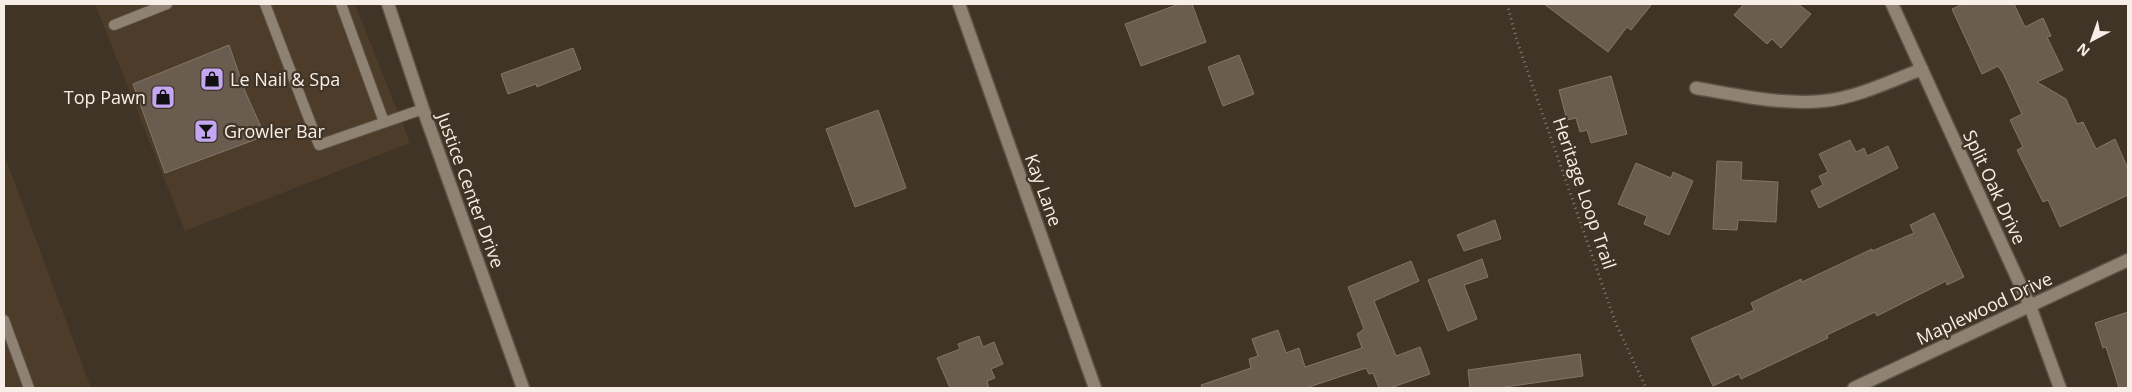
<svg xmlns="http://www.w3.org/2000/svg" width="2132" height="392" font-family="'Open Sans',sans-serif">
<rect width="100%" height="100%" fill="#403427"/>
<!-- built -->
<path fill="#4d3c2a" d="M95 4H355L410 143 185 231Z
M4 154 91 388H4Z"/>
<!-- building -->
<path fill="#6a5d4f" stroke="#837667" d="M1179 4H1192L1206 42 1141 66 1125 24Z
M1544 4H1652L1631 30 1627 27 1608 52Z
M1744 4H1798L1811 14 1781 48 1772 39 1767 44 1734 15Z
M1963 4H2014L2025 27 2043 18 2051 36 2047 37 2063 70 2037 82 2066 99 2077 124 2083 122 2096 149 2115 139 2128 169V195L2060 227 2048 200 2043 202 2017 150 2023 147 2010 120 2022 114 2003 73 1998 66 1982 74 1952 9Z
M229 45 245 91 265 136 165 173 133 84Z
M573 48 581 69 537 87 536 84 508 94 501 74Z
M1239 55 1254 94 1223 106 1208 67Z
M1611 76 1627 134 1591 143 1587 130 1580 132 1576 118 1567 120 1559 90Z
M878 110 906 188 855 207 826 129Z
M1850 140 1856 152 1864 148 1867 156 1888 146 1898 168 1819 208 1811 191 1823 185 1819 176 1828 172 1819 154Z
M1717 161 1742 162 1741 180 1778 182 1776 222 1738 220 1737 230 1713 229Z
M1636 163 1671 178 1673 172 1693 181 1669 235 1644 224 1647 216 1618 204Z
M1934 213 1964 277 1947 285 1946 281 1877 316 1875 312 1827 335 1828 338 1741 379 1739 374 1713 386 1691 338 1754 310 1751 303 1801 279 1802 282 1872 249V251L1914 233 1910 225Z
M1495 220 1501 239 1464 251 1457 235Z
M1482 259 1488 277 1464 285 1477 319 1448 331 1428 280Z
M1411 261 1419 281 1374 301 1396 356 1420 347 1430 374 1390 388H1379L1373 373 1369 374 1366 368 1306 388H1202L1201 385 1251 368 1249 359 1258 356 1252 339 1278 330 1286 353 1299 348 1305 367 1362 348 1357 334 1364 329 1348 287Z
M2128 312V388H2119L2106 347 2103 348 2095 323Z
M979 336 983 347 994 342 1003 364 991 369 995 378 987 381 989 388H950L937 358 960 349 958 344Z
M1580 354 1583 376 1498 388H1470L1468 370Z"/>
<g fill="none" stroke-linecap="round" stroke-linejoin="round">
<!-- lane casing -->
<g stroke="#5c5347" stroke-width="12">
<path id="lane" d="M265 4 319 145 423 109
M341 4 384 122
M114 25 167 4
M4 320 29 388"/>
</g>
<!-- street casing -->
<g stroke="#5c5347" stroke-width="15">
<path id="street" d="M388 4 423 109 523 388
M959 4 1095 388
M1892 4 2030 306 2060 388
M1696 88C1738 95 1780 105 1823 101 1856 98 1891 81 1922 69
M1854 388 2128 260"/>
</g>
<!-- path -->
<path stroke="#867b70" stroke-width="3" stroke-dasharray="1 4" stroke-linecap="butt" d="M1507 4 1517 41 1616 324 1646 388"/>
<!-- lane -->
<use href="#lane" stroke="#908273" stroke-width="10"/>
<!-- street -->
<use href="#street" stroke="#908273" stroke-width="12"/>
</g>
<!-- icons -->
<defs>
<g id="shop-square" transform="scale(1.25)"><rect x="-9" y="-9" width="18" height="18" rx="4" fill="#c3a7f2" stroke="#403427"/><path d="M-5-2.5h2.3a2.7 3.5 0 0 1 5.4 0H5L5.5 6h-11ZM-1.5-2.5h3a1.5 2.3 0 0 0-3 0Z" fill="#111"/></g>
<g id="bar-square" transform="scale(1.25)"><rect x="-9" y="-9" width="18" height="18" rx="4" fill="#c3a7f2" stroke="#403427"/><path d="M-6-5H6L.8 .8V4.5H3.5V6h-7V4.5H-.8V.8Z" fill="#111"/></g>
</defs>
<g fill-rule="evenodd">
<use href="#shop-square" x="212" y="79"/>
<use href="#shop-square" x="163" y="97"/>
<use href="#bar-square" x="206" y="131"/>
</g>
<g text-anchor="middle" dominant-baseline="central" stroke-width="4.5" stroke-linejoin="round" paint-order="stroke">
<!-- poi labels -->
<g font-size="18" fill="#f7efe7" stroke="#403427" text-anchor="start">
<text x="230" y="79">Le Nail &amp; Spa</text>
<text x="146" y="97" text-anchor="end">Top Pawn</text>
<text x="224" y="131">Growler Bar</text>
</g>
<!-- street labels -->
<g font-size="18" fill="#f7efe7" stroke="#403427">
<text transform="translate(1995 187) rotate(65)">Split Oak Drive</text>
<text transform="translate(471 190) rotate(70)">Justice Center Drive</text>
<text transform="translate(1044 190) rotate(70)">Kay Lane</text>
<text transform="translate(1585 193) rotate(71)">Heritage Loop Trail</text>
<text transform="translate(1984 308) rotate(-25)">Maplewood Drive</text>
</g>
</g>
<!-- border -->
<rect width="2132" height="392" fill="none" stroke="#f7efe7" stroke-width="10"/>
<!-- north arrow -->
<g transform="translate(2092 40) rotate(221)" stroke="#403427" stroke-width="4" paint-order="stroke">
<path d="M0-4L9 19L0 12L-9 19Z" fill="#f7efe7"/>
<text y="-8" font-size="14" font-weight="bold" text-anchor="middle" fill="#f7efe7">N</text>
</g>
</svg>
